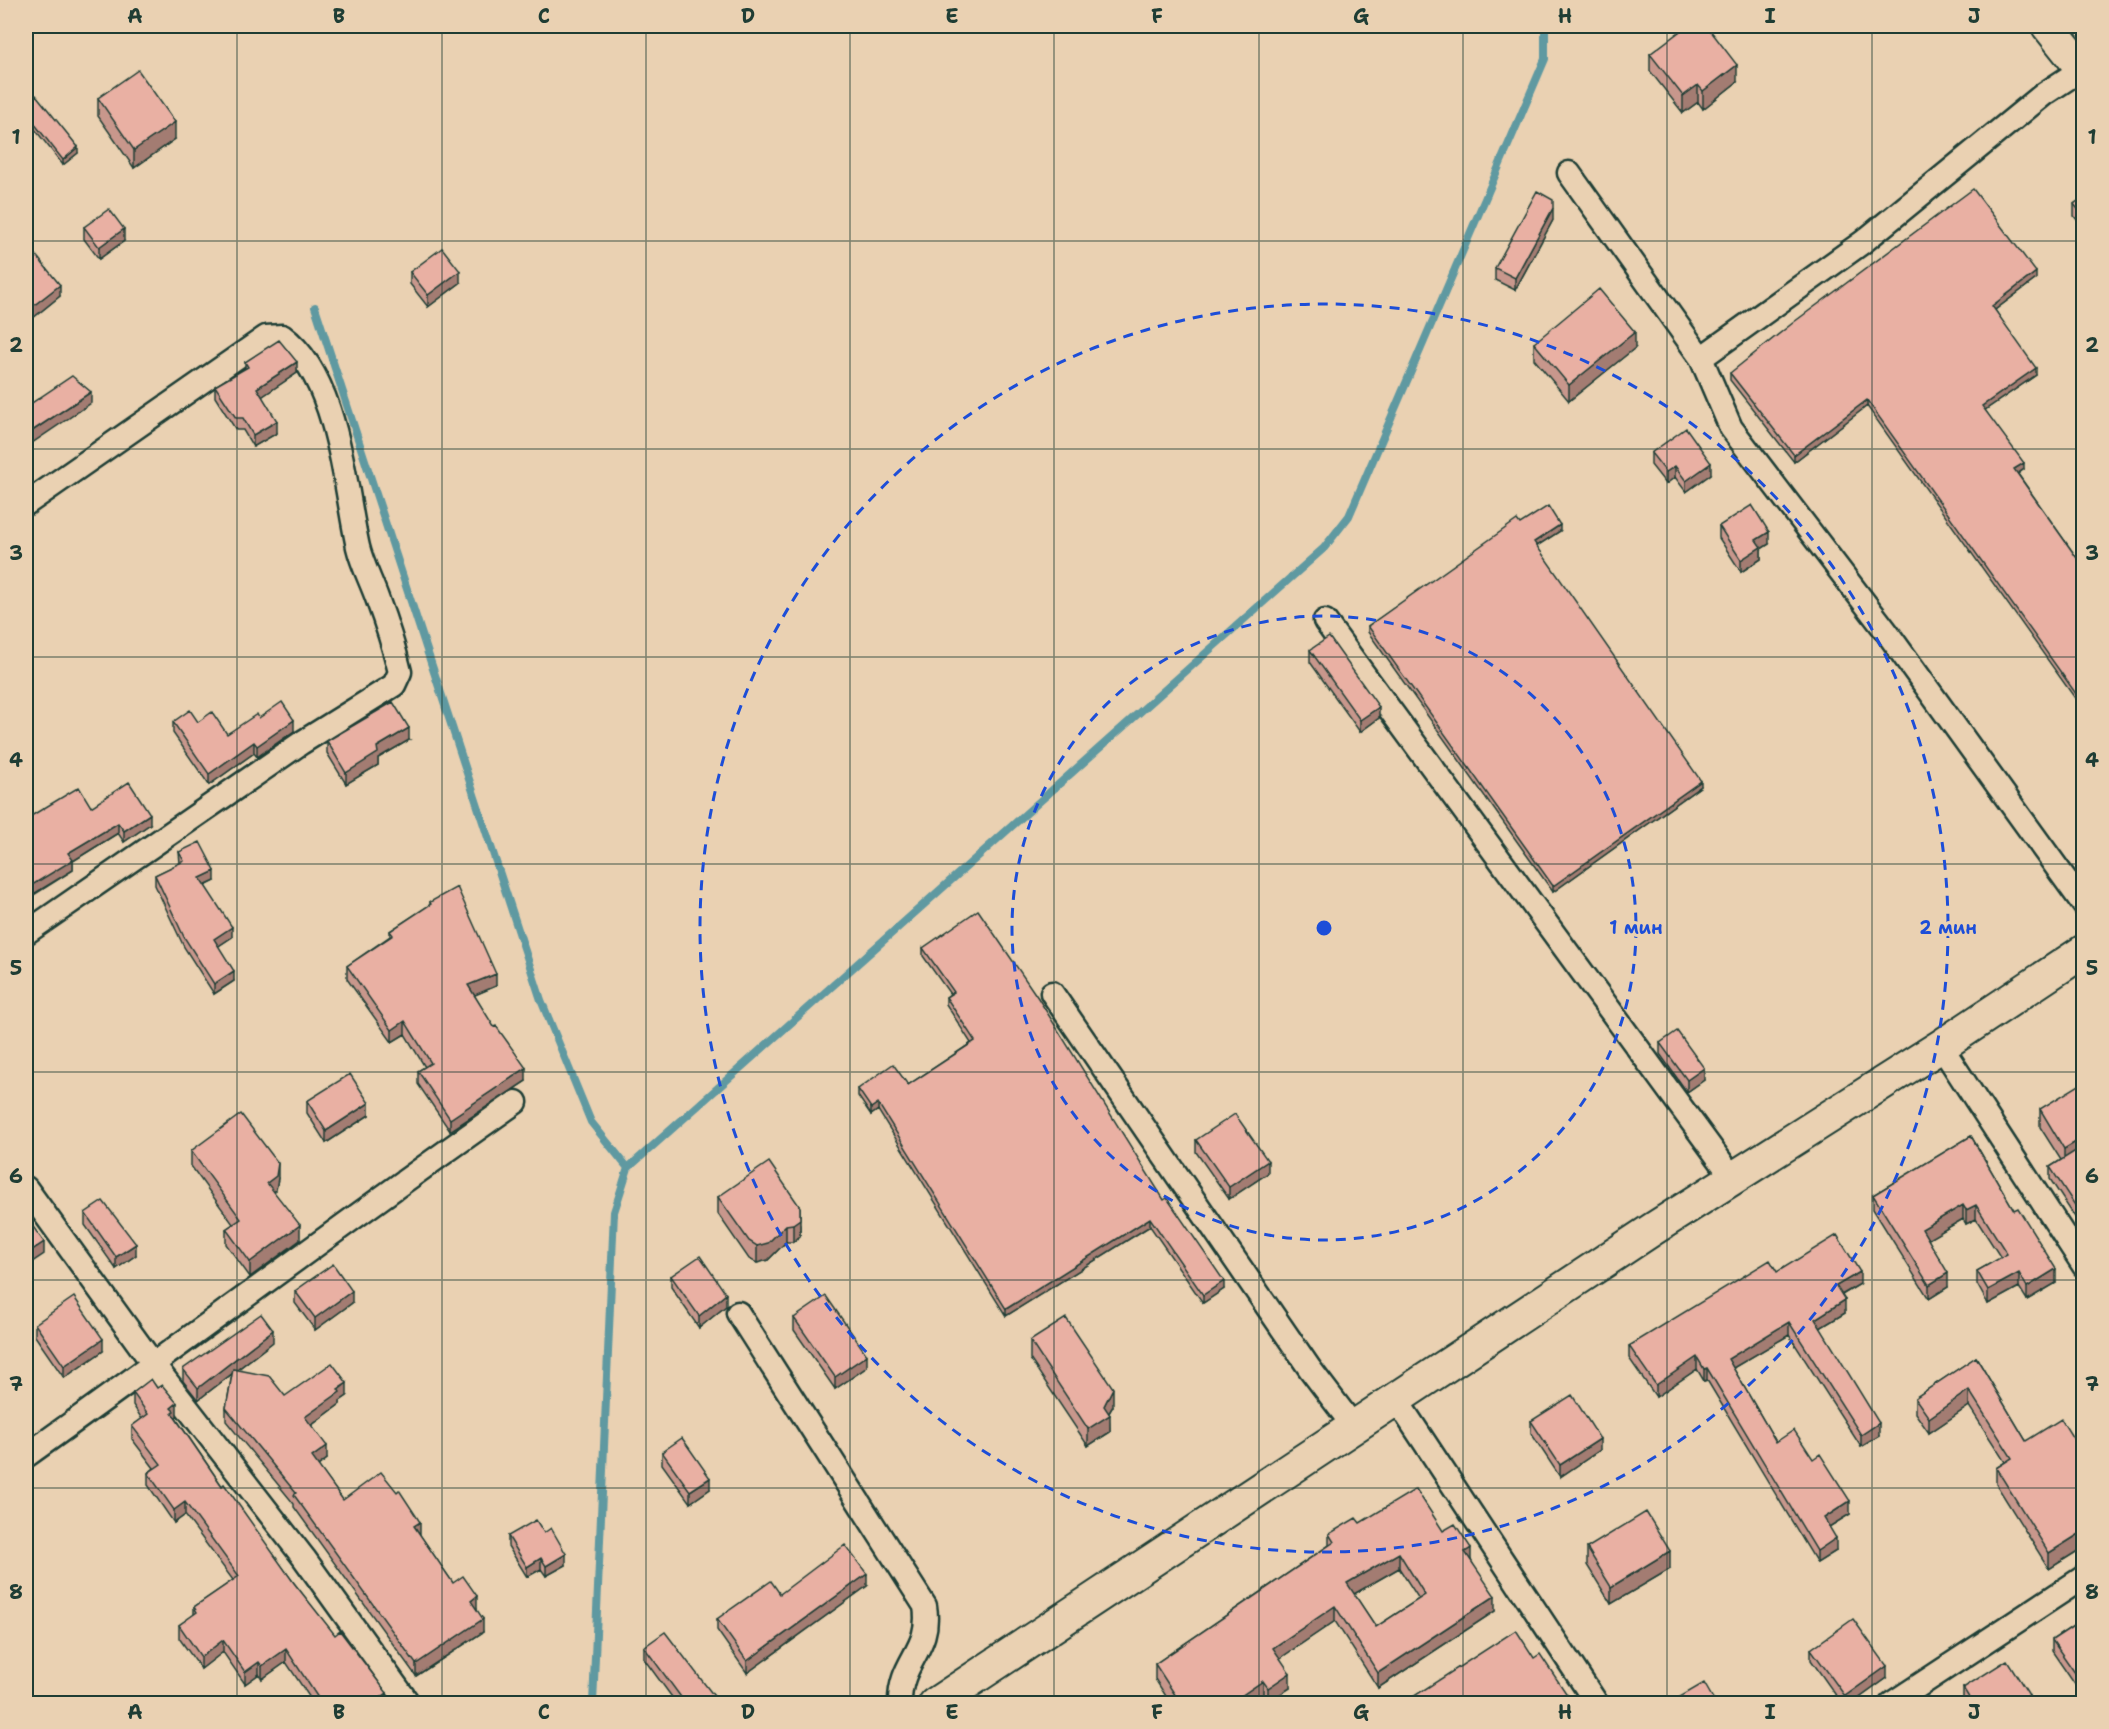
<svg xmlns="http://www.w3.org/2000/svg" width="2109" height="1729" font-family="'Shantell Sans',sans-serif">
<rect width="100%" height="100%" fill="#ead1b2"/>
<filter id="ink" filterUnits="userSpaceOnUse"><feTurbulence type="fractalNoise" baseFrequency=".0167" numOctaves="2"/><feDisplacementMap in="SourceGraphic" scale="12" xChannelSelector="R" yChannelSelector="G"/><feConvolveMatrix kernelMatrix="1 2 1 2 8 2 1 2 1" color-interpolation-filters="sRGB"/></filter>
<g filter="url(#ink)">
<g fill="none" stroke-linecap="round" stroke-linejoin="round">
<!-- stream -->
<path stroke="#5f99a1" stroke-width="8" d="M315 307 541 1000 591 1122 628 1168
M593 1704 614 1212 628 1168 1324 548 1349 516 1545 59V26"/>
<!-- minor casing -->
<g stroke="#1f3d34" stroke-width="27">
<path id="minor" d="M1569 173 1701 358 1731 428 1886 631 2084 905
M1701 358 1863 242 2044 94 2082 69
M26 504 266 337 282 336C338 377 344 484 358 547 362 564 371 581 377 598 386 622 394 647 400 672L394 685 301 743 26 933
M1325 621 1733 1178
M1052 993 1310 1369 1354 1427
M1941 1046 2084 1266
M26 1188 154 1365 304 1558 409 1704
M738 1313 925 1606C932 1651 899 1660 900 1704
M1396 1399 1597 1704
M26 1456C190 1339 351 1217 516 1102
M1891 1704 2084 1577"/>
</g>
<!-- secondary casing -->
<g stroke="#1f3d34" stroke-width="36">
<path id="secondary" d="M2048 26 2084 71
M935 1704 1653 1229 1941 1046 2084 951"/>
</g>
<!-- minor -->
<use href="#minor" stroke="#ead1b2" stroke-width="22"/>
<!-- secondary -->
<use href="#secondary" stroke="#ead1b2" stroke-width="32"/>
</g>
<!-- wall -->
<path fill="#c8978c" stroke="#1f3d34" stroke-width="1.5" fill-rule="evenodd" d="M1650 54 1737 82 1703 109 1698 102 1683 113 1650 71Z
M98 98 175 139 134 168 98 116Z
M26 103 78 153 63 165 26 118Z
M2084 197V229L2074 216V204Z
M1553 220 1515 290 1495 280V268Z
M84 227 124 241 99 259 84 239Z
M26 243 60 296 33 318 26 308Z
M410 272 460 283 428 307 410 284Z
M2036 279 1995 310 2036 375 1985 410 2024 469 2018 474 2084 568V711L1867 406 1794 462 1730 380V373Z
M1534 343 1635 348 1569 401 1534 359Z
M245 362 297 373 262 396 277 433 253 447 243 430H236L215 397V386L245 368Z
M1651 453 1711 474 1686 492 1675 477 1666 484 1651 465Z
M1520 524 1560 531 1536 546 1701 786 1553 892 1368 632V626Z
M1719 526 1769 544 1761 549V559L1741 572 1719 538Z
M1310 650 1379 718 1360 732 1310 662Z
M259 718 294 731 257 757 254 753 209 785 173 733V722H198L227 734Z
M409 740 378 758V765L346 784 327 753V741Z
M91 807 150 824 124 842 118 833 73 861V870L32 896V906L26 819Z
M179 852 215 881 205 886 232 937 218 946 234 981 214 994 184 947 155 885V875L180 863Z
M430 902 496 986 474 995 526 1081 450 1131 418 1084V1071L425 1067 405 1034 392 1042 347 979V966L390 936V931L430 905Z
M923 948 1164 1200 1224 1289 1203 1303 1150 1226 1006 1316 878 1110 871 1115 858 1096V1089L908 1085 971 1043 946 1004V997L950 994 923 956Z
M1660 1043 1704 1080 1687 1092 1660 1054Z
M307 1101 369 1115 326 1143 307 1113Z
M2040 1109 2084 1160V1231L2050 1179V1167L2061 1160 2040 1127Z
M1971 1136 2056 1283 2027 1300 2019 1287 1988 1304 1977 1284V1271L2001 1258 1976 1219 1966 1224 1963 1219 1928 1239 1948 1287 1929 1299 1873 1209V1195Z
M1196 1140 1268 1173 1229 1199 1196 1152Z
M191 1151 278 1178 276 1190 274 1192 300 1240 250 1277 226 1244V1229L233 1224 191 1166Z
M718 1197 800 1225V1236L793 1242H786L768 1260 757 1263 749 1259 718 1214Z
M85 1213 136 1255 116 1269 85 1225Z
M1777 1272 1860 1284 1842 1295 1845 1313 1820 1328 1879 1436 1861 1447 1789 1335 1733 1368 1776 1442 1813 1459 1850 1514 1829 1527 1836 1551 1817 1563 1707 1380 1704 1381 1697 1369 1656 1397 1629 1358V1346Z
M671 1276 726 1306 699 1328 671 1287Z
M295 1291 352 1303 315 1330 295 1303Z
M794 1318 867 1367 835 1389 794 1330Z
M35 1324 103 1351 64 1378 35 1336Z
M1030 1341 1113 1406 1109 1413 1110 1432 1088 1446 1030 1359Z
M273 1342 237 1370 285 1396H347L340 1401V1404L311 1426 327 1459 318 1466 343 1500 420 1535 453 1583 477 1609 476 1610 483 1632 416 1676 294 1507V1504L226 1421V1408L232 1374 198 1400 183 1381V1369Z
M1976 1357 2026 1441 2084 1456V1547L2049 1569 1996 1484V1468L2005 1462 1969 1406 1929 1433 1915 1413V1398Z
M133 1393 177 1416 175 1417 222 1486 294 1583 387 1704H314L286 1662 262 1679 259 1674 245 1684 223 1652 201 1669 179 1638V1625L194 1615V1607L233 1580 185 1515 174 1523 148 1485V1473L154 1468 132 1439V1426L142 1419 133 1405Z
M1531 1421 1600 1450 1560 1477 1531 1433Z
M662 1452 710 1489 690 1503 662 1464Z
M1360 1523 1443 1531 1471 1560 1495 1611 1378 1688 1335 1621 1280 1658 1290 1688 1268 1702 1263 1696 1251 1704H1171L1155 1679V1664L1329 1545V1534ZM1399 1568 1419 1599 1376 1627 1354 1594Z
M544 1533 566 1565 546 1576 541 1569 527 1577 508 1546V1536Z
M1587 1548 1670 1569 1611 1604 1587 1565Z
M867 1586 747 1673 717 1630V1619L780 1594Z
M2084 1619 2080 1692 2052 1651V1640Z
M644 1647 720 1704H677L644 1659Z
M1811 1649 1887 1678 1851 1704H1842L1811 1660Z
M1963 1688 2029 1704H1966L1963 1700Z"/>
<!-- shaded-wall -->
<path fill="#a37b72" stroke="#1f3d34" stroke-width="1.5" d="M1737 65V82L1703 109V91Z
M1698 85V102L1683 113V96Z
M175 122V139L134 168V150Z
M78 147V153L63 165V160Z
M1553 208V220L1515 290V278Z
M124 229V241L99 259V247Z
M460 271V283L428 307V295Z
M2036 272V279L1992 312V306Z
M60 285V296L33 318V306Z
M1635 332V348L1569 401V385Z
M297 362V373L257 400V388Z
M2036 368V375L1982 412V406Z
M91 392V403L26 447V435Z
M1867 400V406L1794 462V455Z
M277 421V433L253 447V435Z
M1711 463V474L1686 492V481Z
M2024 463V469L2014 476V469Z
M1675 466V477L1666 484V472Z
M1560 525V531L1534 548V542Z
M1769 532V544L1761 549V559L1741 572V560L1756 540Z
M31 606V618L26 622V610Z
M1379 707V718L1360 732V720Z
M294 720V731L257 757V746Z
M409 728V740L378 758V765L346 784V773L377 747Z
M254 742V753L209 785V774Z
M1701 781V786L1553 892V886Z
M150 814V824L124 842V831Z
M118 823V833L73 861V870L27 898V888L68 853Z
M215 871V881L200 888V878Z
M32 896V906L26 910V900Z
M232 927V937L214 949V939Z
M234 971V981L214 994V984Z
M496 974V986L468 998V985Z
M405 1021V1034L392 1042V1030Z
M526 1068V1081L450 1131V1119Z
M1704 1068V1080L1687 1092V1080Z
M369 1103V1115L326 1143V1131Z
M878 1103V1110L871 1115V1108Z
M2084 1137V1154L2064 1166V1149Z
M1268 1161V1173L1229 1199V1187Z
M278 1163V1178L276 1190 267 1198V1183Z
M1963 1205V1219L1922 1243V1229Z
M1976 1205V1219L1966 1224V1210Z
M800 1207V1236L793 1242V1224Z
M1150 1218V1226L1006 1316V1309Z
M300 1225V1240L250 1277V1262Z
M786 1225V1242L768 1260 757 1263V1246Z
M44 1242V1254L26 1266V1254Z
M136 1244V1255L116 1269V1257Z
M2056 1269V1283L2027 1300V1287Z
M1860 1272V1284L1836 1298V1286Z
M1948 1273V1287L1929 1299V1285Z
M2019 1273V1287L1988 1304V1290Z
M1224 1281V1289L1203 1303V1295Z
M352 1291V1303L315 1330V1318Z
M726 1294V1306L699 1328V1316Z
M1845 1300V1313L1815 1331V1319Z
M1789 1322V1335L1728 1371V1359Z
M273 1330V1342L198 1400V1388Z
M103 1339V1351L64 1378V1366Z
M867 1355V1367L835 1389V1377Z
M1697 1357V1369L1656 1397V1385Z
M1707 1368V1380L1704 1381V1369Z
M347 1383V1396L340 1401V1404L305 1430V1417Z
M1113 1388V1406L1107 1416 1110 1415V1432L1088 1446V1429L1104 1406Z
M1969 1390V1406L1929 1433V1418Z
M177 1403V1416L174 1418V1424L171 1408Z
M1879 1423V1436L1861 1447V1435Z
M1600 1439V1450L1560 1477V1465Z
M327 1446V1459L312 1470V1457Z
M710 1478V1489L690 1503V1491Z
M1850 1501V1514L1824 1530V1518Z
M185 1502V1515L174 1523V1510Z
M420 1522V1535L414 1526Z
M2084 1531V1547L2049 1569V1553Z
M1836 1538V1551L1817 1563V1551Z
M1471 1548V1563L1465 1552Z
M1670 1551V1569L1611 1604V1587Z
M1399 1553V1568L1347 1598V1583Z
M566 1554V1565L546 1576V1566Z
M541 1558V1569L527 1577V1567Z
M867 1574V1586L747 1673V1661Z
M477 1596V1609L471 1614V1601Z
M1495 1596V1611L1378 1688V1673Z
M1335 1606V1621L1273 1663V1648Z
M483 1619V1632L416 1676V1664Z
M223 1640V1652L201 1669V1657Z
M286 1649V1662L262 1679V1666Z
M259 1662V1674L245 1684V1672Z
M1887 1666V1678L1851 1704H1845V1696Z
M1290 1673V1688L1268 1702V1688Z
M2084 1678V1689L2080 1692V1680Z
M1263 1681V1696L1251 1704H1229Z
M387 1693V1704H372Z
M2029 1695V1704H2016Z
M1568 1696V1704H1557Z"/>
<!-- building -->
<path fill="#e9b0a3" stroke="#1f3d34" stroke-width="1.5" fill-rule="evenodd" d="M1687 26H1707L1737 65 1703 91 1698 85 1683 96 1650 54Z
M138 70 175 122 134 150 98 98Z
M36 95 78 147 63 160 26 113V103Z
M1973 189 2036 272 1992 306 2036 368 1982 406 2024 463 2014 469 2084 568V705L1867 400 1794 455 1730 373 1794 322Z
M1537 191 1553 200V208L1515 278 1495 268Z
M2084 197V217L2074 204Z
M109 209 124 229 99 247 84 227Z
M26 243 60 285 33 306 26 296Z
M442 248 460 271 428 295 410 272Z
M1599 289 1635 332 1569 385 1534 343Z
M279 340 297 362 257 388 277 421 253 435 243 418H236L215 386 248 367 245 362Z
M72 376 91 392 26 435V407Z
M1686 428 1711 463 1686 481 1675 466 1666 472 1651 453Z
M1752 505 1769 532 1756 540 1761 547 1741 560 1719 526Z
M1548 506 1560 525 1534 542 1701 781 1553 886 1368 626 1517 520 1520 524Z
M26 598 31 606 26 610Z
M1329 637 1379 707 1360 720 1310 650Z
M282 702 294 720 257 746 254 742 209 774 173 722 190 710 198 722 212 712 227 734 257 714 259 718Z
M393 702 409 728 377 747 378 753 346 773 327 741Z
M129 782 150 814 124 831 118 823 68 853 73 860 27 888 32 896 26 900V819L79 787 91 807Z
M200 842 215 871 200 878 232 927 214 939 234 971 214 984 184 937 155 875 184 861 179 852Z
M457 887 496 974 468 985 494 1027 496 1026 526 1068 450 1119 418 1071 431 1063 405 1021 392 1030 347 966 393 935 390 931 431 904 430 902Z
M978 910 1038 998 1164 1200 1167 1198 1224 1281 1203 1295 1150 1218 1006 1309 878 1103 871 1108 858 1089 893 1064 908 1085 975 1041 946 997 954 992 923 948Z
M1677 1031 1704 1068 1687 1080 1660 1043Z
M350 1074 369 1103 326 1131 307 1101Z
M2084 1082V1137L2064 1149 2040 1109Z
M241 1114 278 1163 276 1176 267 1183 300 1225 250 1262 226 1229 241 1219 191 1151Z
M1235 1114 1268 1161 1229 1187 1196 1140Z
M1971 1136 2014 1210 2018 1208 2056 1269 2027 1287 2019 1273 1988 1290 1977 1271 2007 1254 1976 1205 1966 1210 1963 1205 1922 1229 1948 1273 1929 1285 1873 1195Z
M2077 1150 2084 1160V1219L2050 1167Z
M769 1162 800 1207V1219L793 1224 786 1225 768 1243 757 1246 749 1241 718 1197Z
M103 1201 136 1244 116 1257 85 1213Z
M31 1224 44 1242 26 1254V1227Z
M1837 1235 1860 1272 1836 1286 1845 1300 1815 1319 1879 1423 1861 1435 1789 1322 1728 1359 1776 1442 1794 1430 1813 1459 1820 1454 1850 1501 1824 1518 1836 1538 1817 1551 1707 1368 1704 1369 1697 1357 1656 1385 1629 1346 1770 1260 1777 1272Z
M700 1256 726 1294 699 1316 671 1276Z
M333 1264 352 1291 315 1318 295 1291Z
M826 1296 867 1355 835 1377 794 1318Z
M74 1297 103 1339 64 1366 35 1324Z
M261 1314 273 1330 198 1388 183 1369Z
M1066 1318 1113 1388 1104 1406 1110 1415 1088 1429 1030 1341Z
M1976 1357 2026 1441 2061 1419 2084 1456V1531L2049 1553 1996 1468 2012 1458 1969 1390 1929 1418 1915 1398Z
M332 1363 347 1383 338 1389 340 1392 305 1417 327 1446 312 1457 343 1500 381 1472 397 1492 399 1490 420 1522 414 1526 453 1583 463 1576 477 1596 471 1601 483 1619 416 1664 294 1495 296 1493 226 1408 233 1369 269 1376 285 1396Z
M151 1379 157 1388 162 1385 177 1403 171 1408 174 1411 172 1413 222 1486 224 1484 294 1583 335 1635 340 1631 387 1693 372 1704H322L286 1649 262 1666 259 1662 245 1672 223 1640 201 1657 179 1625 197 1612 194 1607 239 1576 185 1502 174 1510 148 1473 161 1464 132 1426 148 1414 133 1393Z
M1572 1395 1600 1439 1560 1465 1531 1421Z
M682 1438 710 1478 690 1491 662 1452Z
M1416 1489 1443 1531 1455 1524 1471 1548 1465 1552 1495 1596 1378 1673 1335 1606 1273 1648 1290 1673 1268 1688 1263 1681 1229 1704H1181L1155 1664 1334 1542 1329 1534 1356 1518 1360 1523ZM1399 1553 1425 1595 1376 1627 1347 1583Z
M1646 1512 1670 1551 1611 1587 1587 1548Z
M536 1520 544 1533 551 1528 566 1554 546 1566 541 1558 527 1567 508 1536Z
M845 1545 867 1574 747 1661 717 1619 771 1581 780 1594Z
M1853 1619 1887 1666 1845 1696 1811 1649Z
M2084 1619V1678L2080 1680 2052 1640Z
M1516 1630 1534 1658 1540 1654 1568 1696 1557 1704H1402Z
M665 1632 720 1704H686L644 1647Z
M2007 1660 2029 1695 2016 1704H1973L1963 1688Z
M1704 1683 1716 1704H1668Z"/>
</g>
<!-- grid -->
<path fill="none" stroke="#1f3d34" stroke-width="1.5" stroke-opacity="0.55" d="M237 26V1704M442 26V1704M646 26V1704M850 26V1704M1054 26V1704M1259 26V1704M1463 26V1704M1667 26V1704M1872 26V1704M26 241H2084M26 449H2084M26 657H2084M26 864H2084M26 1072H2084M26 1280H2084M26 1488H2084"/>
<!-- distance rings -->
<g fill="none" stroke="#1d4ed8" stroke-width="3" stroke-dasharray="10 8">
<circle cx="1324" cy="928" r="312"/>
<circle cx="1324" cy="928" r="624"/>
</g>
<circle cx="1324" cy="928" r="9" fill="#1d4ed8" stroke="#ead1b2" stroke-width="3"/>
<g font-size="18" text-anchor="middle" font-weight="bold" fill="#1d4ed8" stroke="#ead1b2" stroke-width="6" stroke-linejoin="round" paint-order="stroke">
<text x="1636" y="934">1 мин</text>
<text x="1948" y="934">2 мин</text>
</g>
<!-- margin -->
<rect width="2109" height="1729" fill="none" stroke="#ead1b2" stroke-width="66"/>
<rect x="33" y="33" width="2043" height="1663" fill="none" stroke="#1f3d34" stroke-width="2"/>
<g font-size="20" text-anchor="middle" font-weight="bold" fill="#1f3d34">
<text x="135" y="23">A</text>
<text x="339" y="23">B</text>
<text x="544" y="23">C</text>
<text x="748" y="23">D</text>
<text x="952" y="23">E</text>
<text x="1157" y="23">F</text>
<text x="1361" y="23">G</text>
<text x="1565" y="23">H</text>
<text x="1770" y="23">I</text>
<text x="1974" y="23">J</text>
<text x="16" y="144">1</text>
<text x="2092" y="144">1</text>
<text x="16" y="352">2</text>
<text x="2092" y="352">2</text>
<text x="16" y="560">3</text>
<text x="2092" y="560">3</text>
<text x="16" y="767">4</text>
<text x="2092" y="767">4</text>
<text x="16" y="975">5</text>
<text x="2092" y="975">5</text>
<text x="16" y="1183">6</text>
<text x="2092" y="1183">6</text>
<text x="16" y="1391">7</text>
<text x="2092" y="1391">7</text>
<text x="16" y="1599">8</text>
<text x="2092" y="1599">8</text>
<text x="135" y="1719">A</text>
<text x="339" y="1719">B</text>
<text x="544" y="1719">C</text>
<text x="748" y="1719">D</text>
<text x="952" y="1719">E</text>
<text x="1157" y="1719">F</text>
<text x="1361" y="1719">G</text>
<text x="1565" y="1719">H</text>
<text x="1770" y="1719">I</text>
<text x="1974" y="1719">J</text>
</g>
</svg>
